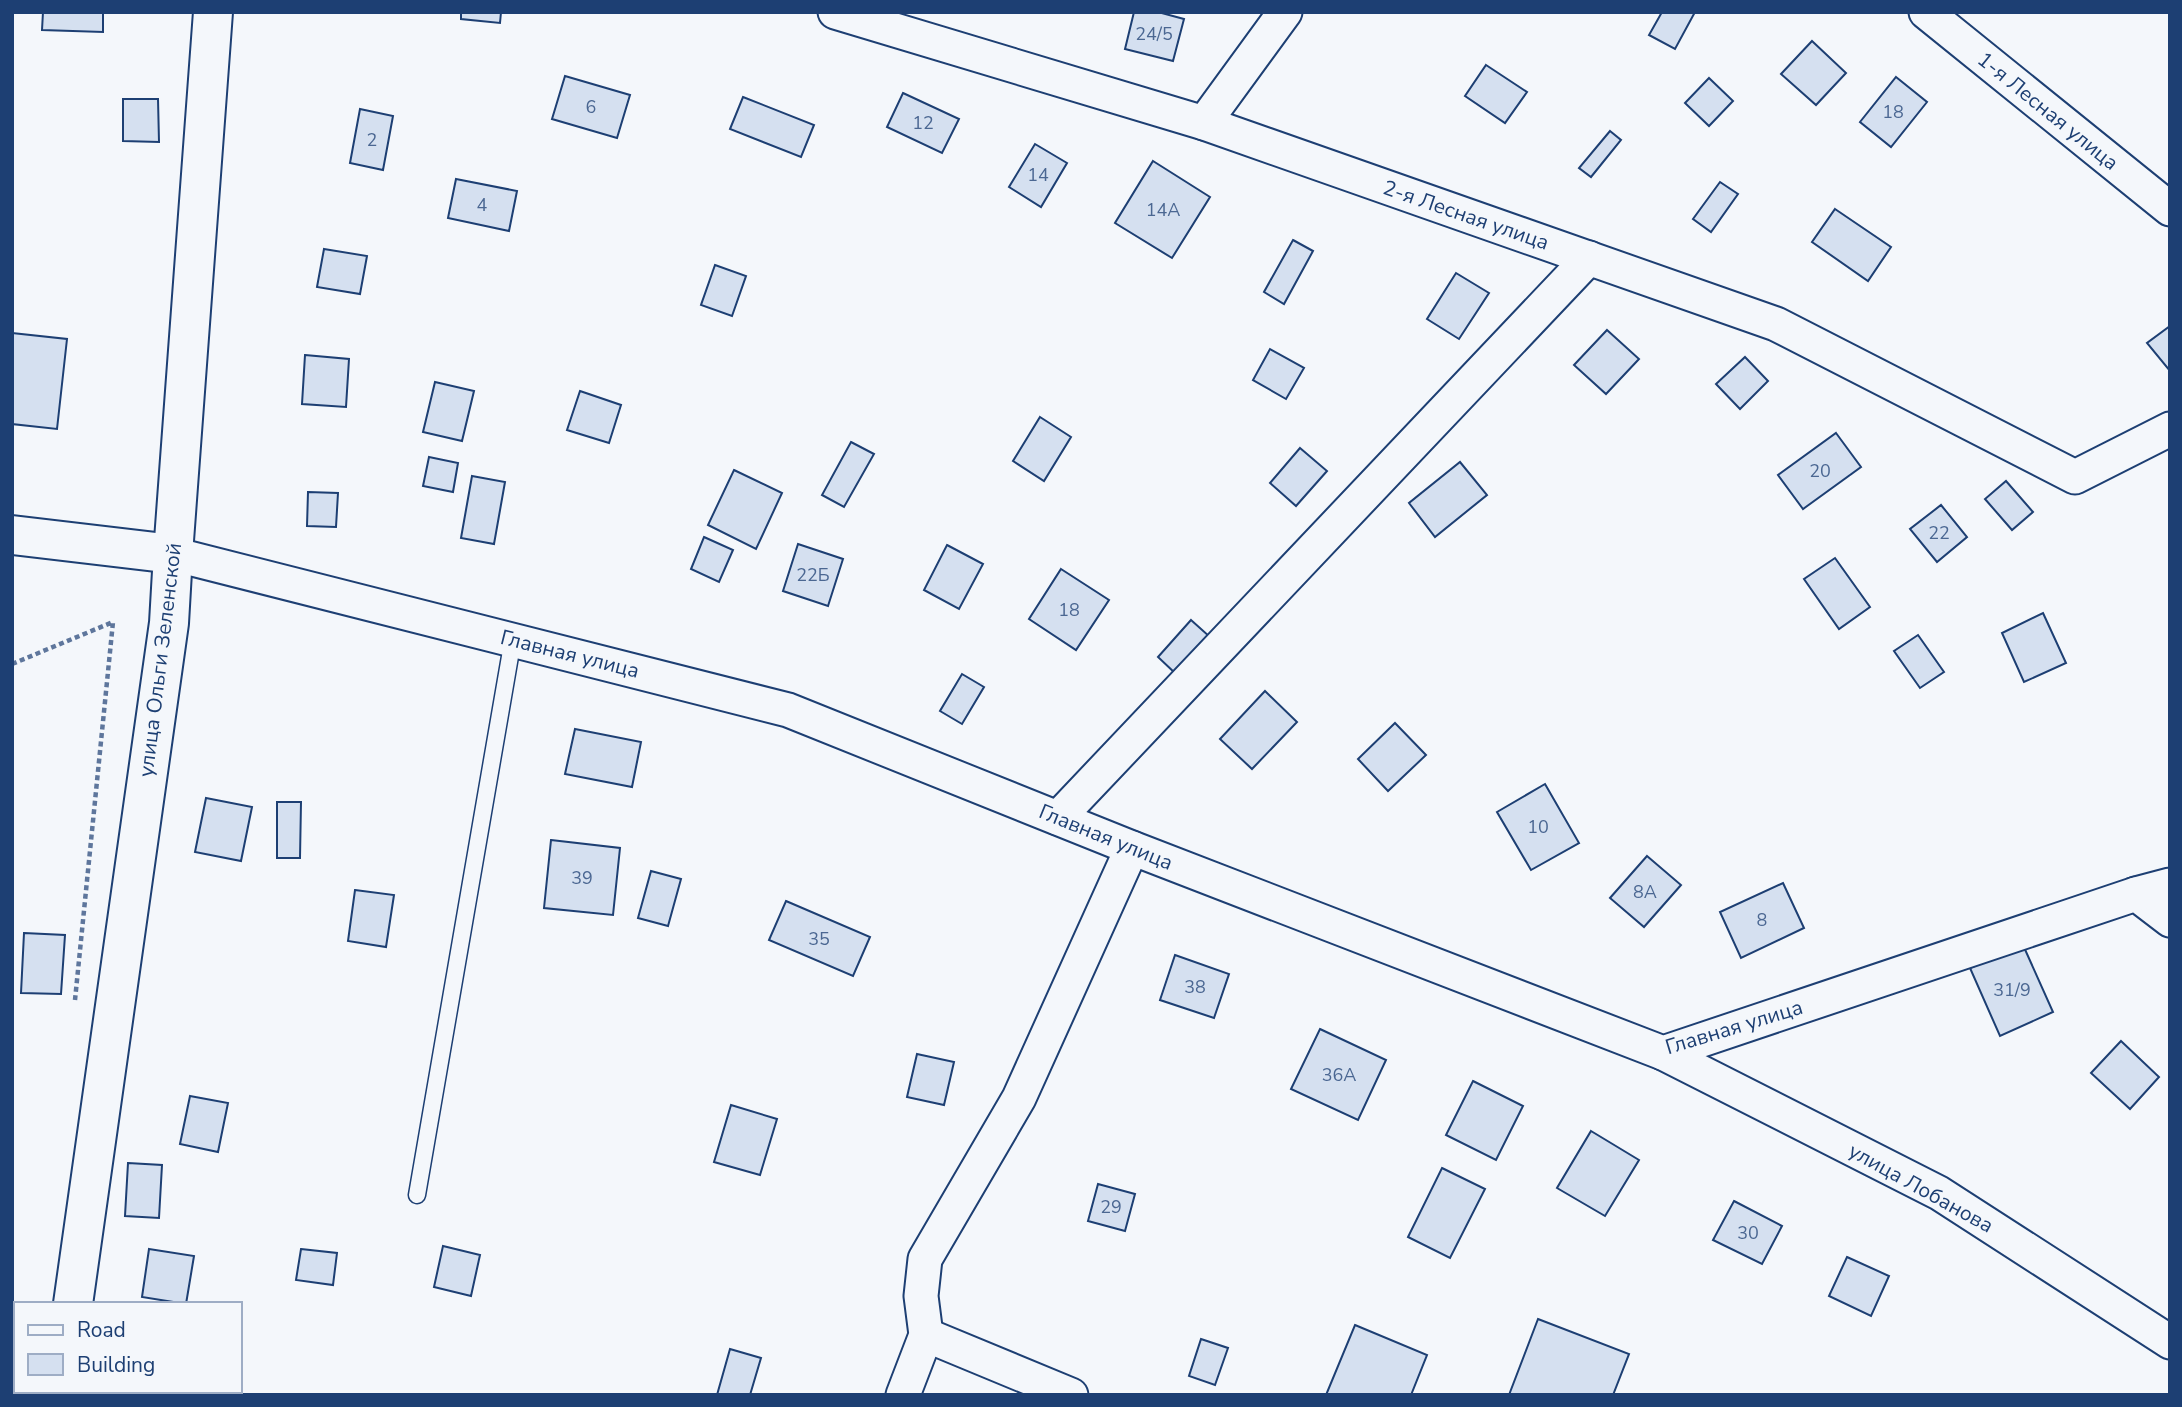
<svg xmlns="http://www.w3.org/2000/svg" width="2182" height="1407" font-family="'Nunito Sans',sans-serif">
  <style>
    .building { fill: #d5e0f0; stroke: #1d3f73; stroke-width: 2 }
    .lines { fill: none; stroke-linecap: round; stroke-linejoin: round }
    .service-casing { stroke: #1d3f73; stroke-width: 19 }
    .minor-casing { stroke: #1d3f73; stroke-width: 37 }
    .tertiary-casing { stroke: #1d3f73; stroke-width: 42 }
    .secondary-casing { stroke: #1d3f73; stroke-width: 42 }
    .path { stroke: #5e769c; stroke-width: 4.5; stroke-dasharray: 5 3.5; stroke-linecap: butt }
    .service { stroke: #f4f7fb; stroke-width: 16 }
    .minor { stroke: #f4f7fb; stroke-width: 33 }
    .tertiary { stroke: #f4f7fb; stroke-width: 38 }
    .secondary { stroke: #f4f7fb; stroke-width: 38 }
    .labels { text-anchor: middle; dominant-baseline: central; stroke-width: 5; stroke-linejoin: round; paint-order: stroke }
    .number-label { font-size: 18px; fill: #4b6792 }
    .street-label { font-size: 21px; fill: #1d3f73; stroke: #f4f7fb }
  </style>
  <rect width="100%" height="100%" fill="#f4f7fb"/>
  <!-- building -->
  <g class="building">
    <polygon points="43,12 103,12 103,32 42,30"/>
    <polygon points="461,12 501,12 500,23 461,19"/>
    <polygon points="1134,12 1158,12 1184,19 1173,61 1125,49"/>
    <polygon points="1662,12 1695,12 1675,49 1649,35"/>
    <polygon points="1812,41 1846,73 1816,105 1781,74"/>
    <polygon points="1486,65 1527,92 1505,123 1465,96"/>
    <polygon points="565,76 630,95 617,138 552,119"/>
    <polygon points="1896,77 1927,102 1891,147 1860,122"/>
    <polygon points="1709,78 1733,101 1709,126 1685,103"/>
    <polygon points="903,93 959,119 942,153 887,127"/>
    <polygon points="743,97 814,125 801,157 730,129"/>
    <polygon points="123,99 158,99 159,142 123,141"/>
    <polygon points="360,109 393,116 383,170 350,163"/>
    <polygon points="1610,131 1621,140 1591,177 1579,168"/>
    <polygon points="1035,144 1067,163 1041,207 1009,187"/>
    <polygon points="1153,161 1210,197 1172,258 1115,223"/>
    <polygon points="456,179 517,191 509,231 448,218"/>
    <polygon points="1720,182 1738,194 1711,232 1693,219"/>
    <polygon points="1835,209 1891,247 1868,281 1812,242"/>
    <polygon points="1293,240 1313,251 1284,304 1264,292"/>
    <polygon points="324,249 367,256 360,294 317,287"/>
    <polygon points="715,265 746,276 732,316 701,305"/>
    <polygon points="1456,273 1489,293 1459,339 1427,319"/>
    <polygon points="2170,326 2170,371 2147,343"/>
    <polygon points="1607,330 1639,359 1606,394 1574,365"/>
    <polygon points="12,333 67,339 57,429 12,424"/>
    <polygon points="1270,349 1304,368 1286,399 1253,380"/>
    <polygon points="305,355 349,359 346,407 302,404"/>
    <polygon points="1745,357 1768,381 1740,409 1716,384"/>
    <polygon points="435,382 474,391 462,441 423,432"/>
    <polygon points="580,391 621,405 609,443 567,430"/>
    <polygon points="1040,417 1071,437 1044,481 1013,461"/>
    <polygon points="1836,433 1861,467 1803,509 1778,475"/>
    <polygon points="851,442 874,454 844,507 822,495"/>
    <polygon points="1300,448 1327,471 1296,506 1270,483"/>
    <polygon points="429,457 458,463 453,492 423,486"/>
    <polygon points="1460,462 1487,495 1435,537 1409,503"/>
    <polygon points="734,470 782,493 756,549 708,525"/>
    <polygon points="472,476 505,482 494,544 461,538"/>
    <polygon points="2006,481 2033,512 2012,530 1985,499"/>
    <polygon points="308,492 338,493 336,527 307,526"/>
    <polygon points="1941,505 1967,537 1937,562 1910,529"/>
    <polygon points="704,537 733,550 719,582 691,569"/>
    <polygon points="798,544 843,559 828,606 783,591"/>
    <polygon points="947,545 983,564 959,609 924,590"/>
    <polygon points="1835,558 1870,607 1839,629 1804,579"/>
    <polygon points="1061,569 1109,600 1076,650 1029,619"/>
    <polygon points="2043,613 2066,663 2024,682 2002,633"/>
    <polygon points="1191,620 1210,637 1176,674 1158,657"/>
    <polygon points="1918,635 1944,672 1920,688 1894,651"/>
    <polygon points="962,674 984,687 962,724 940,711"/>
    <polygon points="1265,691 1297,722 1252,769 1220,739"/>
    <polygon points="1395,723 1426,755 1388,791 1358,759"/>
    <polygon points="575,729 641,742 632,787 565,774"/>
    <polygon points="1545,784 1579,843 1531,870 1497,812"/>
    <polygon points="206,798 252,807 241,861 195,852"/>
    <polygon points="277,802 301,802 300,858 277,858"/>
    <polygon points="551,840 620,848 613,915 544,908"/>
    <polygon points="1647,856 1681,885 1644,927 1610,898"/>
    <polygon points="651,871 681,879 668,926 638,918"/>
    <polygon points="1783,883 1804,928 1741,958 1720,912"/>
    <polygon points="355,890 394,895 386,947 348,941"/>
    <polygon points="786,901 870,937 853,976 769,940"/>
    <polygon points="24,933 65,935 61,994 21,993"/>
    <polygon points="2023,945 2053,1012 2000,1036 1970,968"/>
    <polygon points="1175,955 1229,974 1214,1018 1160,1000"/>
    <polygon points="1320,1029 1386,1060 1358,1120 1291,1089"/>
    <polygon points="2121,1041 2159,1077 2130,1109 2091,1073"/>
    <polygon points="917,1054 954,1062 944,1105 907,1097"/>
    <polygon points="1473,1081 1523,1106 1496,1160 1446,1135"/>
    <polygon points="190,1096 228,1103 218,1152 180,1144"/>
    <polygon points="731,1105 777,1119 760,1175 714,1162"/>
    <polygon points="1591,1131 1639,1160 1605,1216 1557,1188"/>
    <polygon points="128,1163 162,1165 159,1218 125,1216"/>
    <polygon points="1442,1168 1485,1189 1450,1258 1408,1237"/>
    <polygon points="1098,1184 1135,1194 1125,1231 1088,1221"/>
    <polygon points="1734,1201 1782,1226 1762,1264 1713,1240"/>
    <polygon points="443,1246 480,1255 471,1296 434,1287"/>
    <polygon points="149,1249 194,1256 186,1304 142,1297"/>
    <polygon points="301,1249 337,1253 333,1285 296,1280"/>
    <polygon points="1847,1257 1889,1276 1871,1316 1829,1296"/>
    <polygon points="1538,1319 1629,1354 1613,1395 1509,1395"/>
    <polygon points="1355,1325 1427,1355 1411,1395 1326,1395"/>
    <polygon points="1201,1339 1228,1348 1215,1385 1189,1376"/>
    <polygon points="730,1349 761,1358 750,1395 717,1395"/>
  </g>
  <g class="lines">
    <defs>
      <polyline id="service" points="417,1195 513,639"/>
      <g id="minor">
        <polyline points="835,12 1204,123 1776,324 2075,477 2170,429"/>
        <polyline points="1926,12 2170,209"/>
        <polyline points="1204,123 1285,12"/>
        <polyline points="173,554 788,710 1132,848 1663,1053 2136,894 2170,920"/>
        <polyline points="1058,818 1589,258"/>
        <polyline points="2136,894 2170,885"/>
        <polyline points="1663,1053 1939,1193 2170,1342"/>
        <polyline points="926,1335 1071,1395"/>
        <polyline points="12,1394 34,1395"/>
        <polyline points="903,1395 926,1335 921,1296 925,1259 1019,1098 1132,848"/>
      </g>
      <polyline id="tertiary" points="173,554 213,12"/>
      <g id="secondary">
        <polyline points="12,535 173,554 169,623 73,1304"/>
        <polyline points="60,1395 60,1391"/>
      </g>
    </defs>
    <!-- service casing -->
    <use href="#service" class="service-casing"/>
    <!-- minor casing -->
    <use href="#minor" class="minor-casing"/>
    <!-- tertiary casing -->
    <use href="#tertiary" class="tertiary-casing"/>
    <!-- secondary casing -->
    <use href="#secondary" class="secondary-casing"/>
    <!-- path -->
    <polyline class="path" points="12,664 113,622 75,1000"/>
    <!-- service -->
    <use href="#service" class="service"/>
    <!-- minor -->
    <use href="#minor" class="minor"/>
    <!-- tertiary -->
    <use href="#tertiary" class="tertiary"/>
    <!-- secondary -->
    <use href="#secondary" class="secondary"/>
  </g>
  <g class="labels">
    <!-- number labels -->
    <g class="number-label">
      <text x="1154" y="34">24/5</text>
      <text x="591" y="107">6</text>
      <text x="1893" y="112">18</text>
      <text x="923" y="123">12</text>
      <text x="372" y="140">2</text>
      <text x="1038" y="175">14</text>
      <text x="482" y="205">4</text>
      <text x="1163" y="210">14А</text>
      <text x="1820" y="471">20</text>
      <text x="1939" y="533">22</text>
      <text x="813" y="575">22Б</text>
      <text x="1069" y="610">18</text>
      <text x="1538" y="827">10</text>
      <text x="582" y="878">39</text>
      <text x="1645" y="892">8А</text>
      <text x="1762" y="920">8</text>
      <text x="819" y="939">35</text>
      <text x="1195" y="987">38</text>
      <text x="2012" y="990">31/9</text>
      <text x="1339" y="1075">36А</text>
      <text x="1111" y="1207">29</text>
      <text x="1748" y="1233">30</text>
    </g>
    <!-- street labels -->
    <g class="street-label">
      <text transform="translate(2048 111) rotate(39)">1-я Лесная улица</text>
      <text transform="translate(1466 215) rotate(19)">2-я Лесная улица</text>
      <text transform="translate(570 654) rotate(14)">Главная улица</text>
      <text transform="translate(160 660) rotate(-83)">улица Ольги Зеленской</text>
      <text transform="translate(1106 837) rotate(22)">Главная улица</text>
      <text transform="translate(1734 1027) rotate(-17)">Главная улица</text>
      <text transform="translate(1921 1188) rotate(29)">улица Лобанова</text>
    </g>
  </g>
  <!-- border -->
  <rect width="2182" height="1407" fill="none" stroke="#1d3f73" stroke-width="28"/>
  <!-- legend -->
  <rect x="14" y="1302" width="228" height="91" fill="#f4f7fb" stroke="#9eadc5" stroke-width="2"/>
  <rect x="28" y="1325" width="35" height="10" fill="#f4f7fb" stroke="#9eadc5" stroke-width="2"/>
  <text x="77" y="1337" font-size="21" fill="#1d3f73">Road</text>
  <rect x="28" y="1354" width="35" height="21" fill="#d5e0f0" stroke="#9eadc5" stroke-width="2"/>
  <text x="77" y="1372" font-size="21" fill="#1d3f73">Building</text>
</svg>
